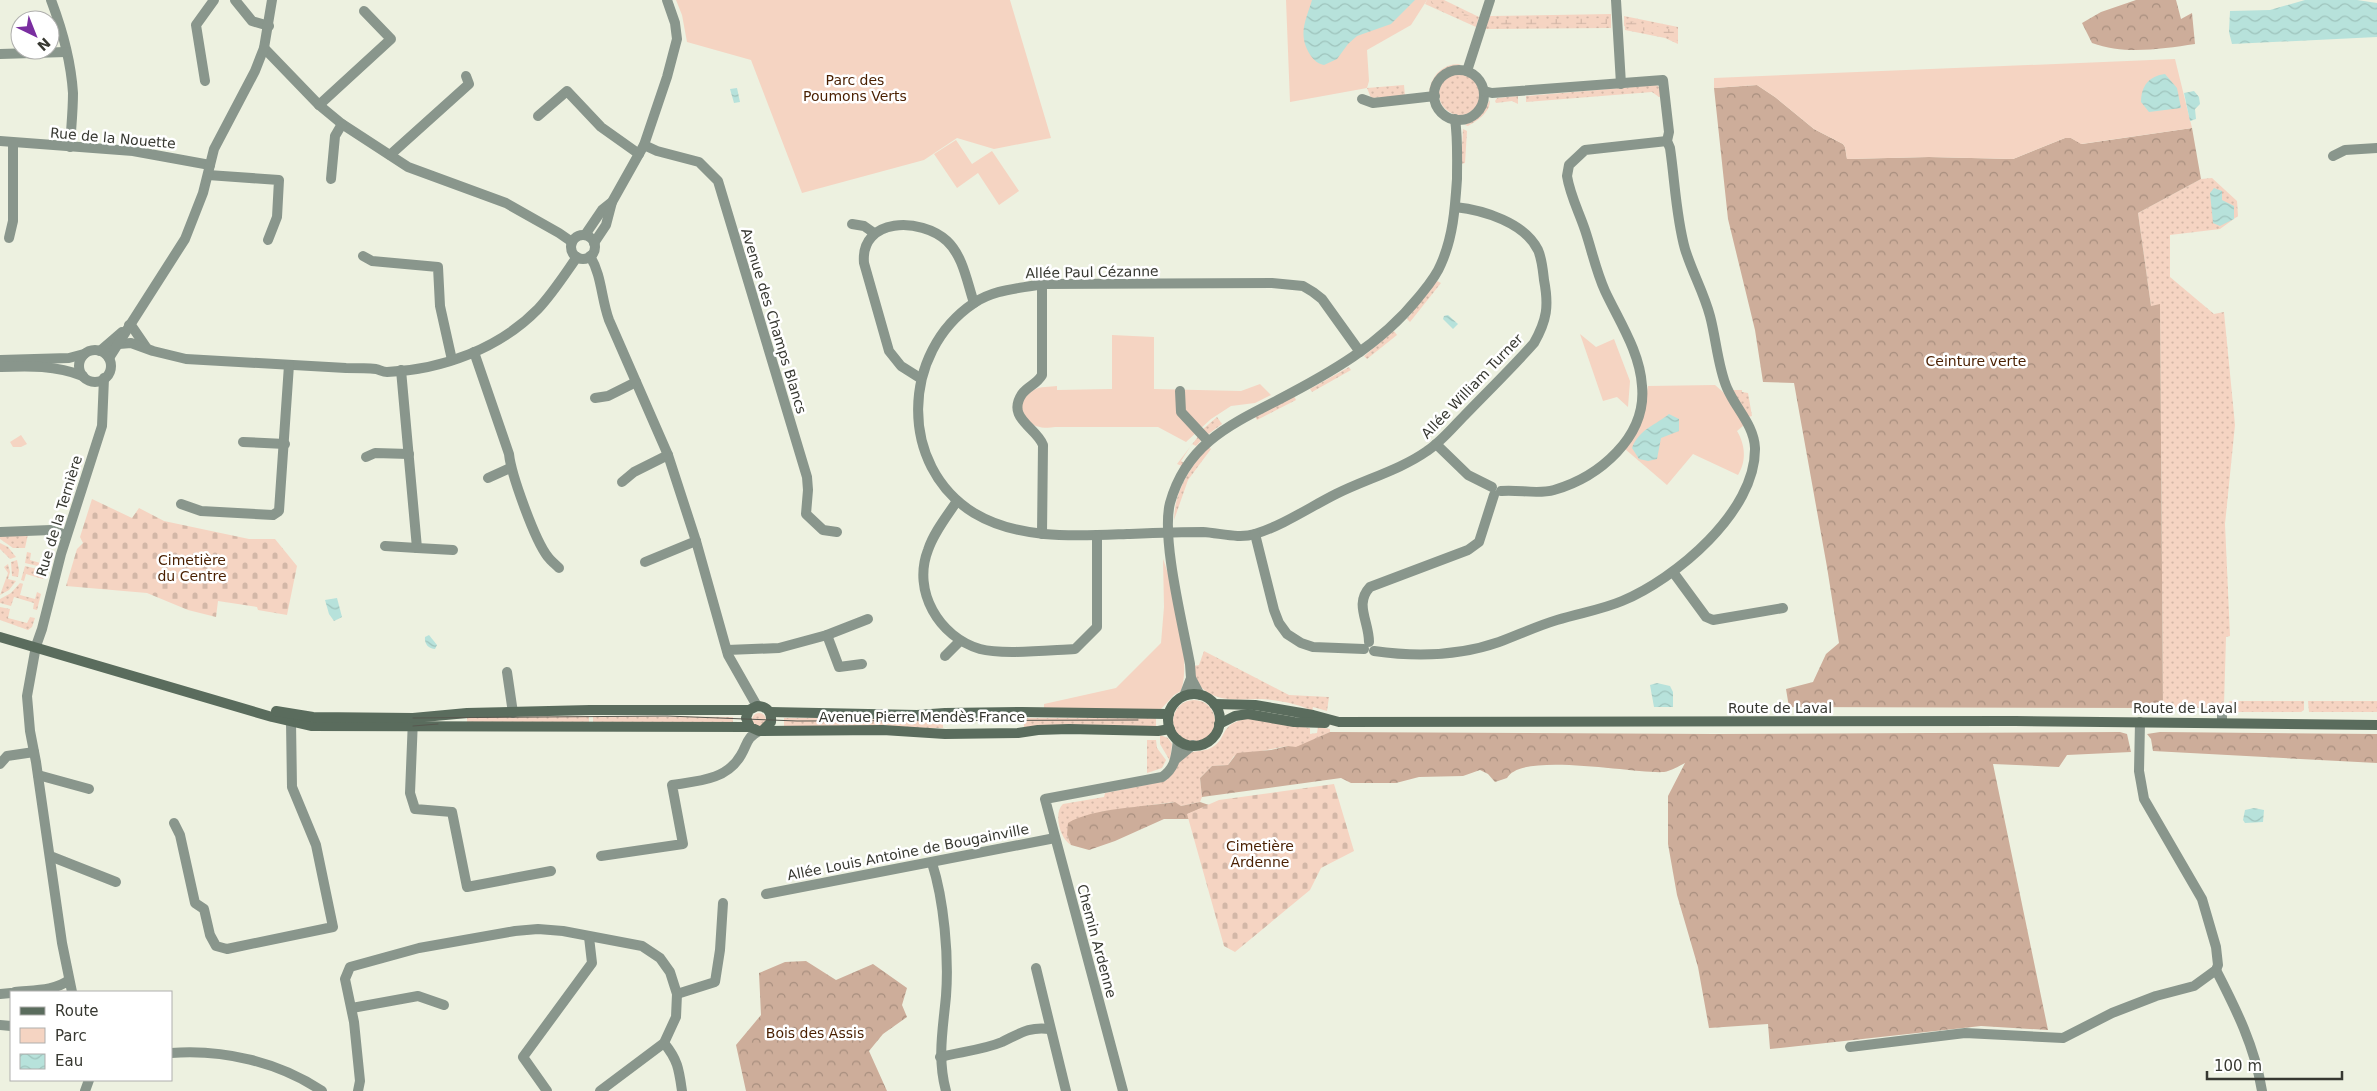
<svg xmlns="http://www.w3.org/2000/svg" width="2377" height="1091" font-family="'DejaVu Sans',sans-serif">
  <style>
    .grass { fill: url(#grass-dots) }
    .forest { fill: url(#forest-crowns) }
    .wetland { fill: url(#wetland-marsh) }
    .cemetery { fill: url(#cemetery-stones) }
    .park { fill: #f5d4c2 }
    .water { fill: url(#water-waves) }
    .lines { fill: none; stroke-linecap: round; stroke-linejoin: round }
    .minor { stroke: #89968c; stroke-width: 10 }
    .tertiary { stroke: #89968c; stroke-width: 10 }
    .secondary { stroke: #5a6c5d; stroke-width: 10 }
    .tram { stroke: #57584f; stroke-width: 1 }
    .labels { text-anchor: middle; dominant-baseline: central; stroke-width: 5; stroke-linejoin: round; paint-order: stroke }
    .park-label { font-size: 14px; fill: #491f00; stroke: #fff }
    .street-label { font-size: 14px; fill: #373831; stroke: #fff }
  </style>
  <defs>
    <pattern id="grass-dots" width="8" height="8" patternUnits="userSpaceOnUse" patternTransform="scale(1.25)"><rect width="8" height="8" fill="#f5d4c2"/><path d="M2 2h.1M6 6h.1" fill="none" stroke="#d3b7a7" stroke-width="1.8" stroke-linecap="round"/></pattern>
    <pattern id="forest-crowns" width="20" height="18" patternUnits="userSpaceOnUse" patternTransform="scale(1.25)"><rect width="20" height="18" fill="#cdad9a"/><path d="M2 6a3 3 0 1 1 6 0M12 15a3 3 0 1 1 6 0" fill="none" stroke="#a78e7e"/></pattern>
    <pattern id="wetland-marsh" width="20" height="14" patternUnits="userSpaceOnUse" patternTransform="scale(1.25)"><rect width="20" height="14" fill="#f5d4c2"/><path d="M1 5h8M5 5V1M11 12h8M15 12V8" fill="none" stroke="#d3b7a7"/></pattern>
    <pattern id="cemetery-stones" width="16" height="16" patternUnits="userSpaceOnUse" patternTransform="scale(1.25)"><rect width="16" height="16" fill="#f5d4c2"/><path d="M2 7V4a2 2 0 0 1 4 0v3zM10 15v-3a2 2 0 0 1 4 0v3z" fill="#d3b7a7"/></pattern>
    <pattern id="water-waves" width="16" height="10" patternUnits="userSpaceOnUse" patternTransform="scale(1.25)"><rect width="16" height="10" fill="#b7e2db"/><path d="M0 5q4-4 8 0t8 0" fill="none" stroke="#9ec3bc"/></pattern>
  </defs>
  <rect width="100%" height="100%" fill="#edf1e0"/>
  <!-- grass -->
  <g class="grass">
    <polygon points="1427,0 1444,0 1479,17 1476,27 1425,4"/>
    <polygon points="1611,14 1611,28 1485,29 1490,16"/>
    <polygon points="1624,16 1678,27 1678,44 1665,38 1625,30"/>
    <path d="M1461,64L1449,68L1438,75L1429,94C1430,76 1443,63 1461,64Z"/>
    <circle cx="1460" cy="94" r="21"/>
    <polygon points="1404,85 1405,96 1371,98 1367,88"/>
    <polygon points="1656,85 1659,87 1662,97 1659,97 1652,92 1526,102 1526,96"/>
    <polygon points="1518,96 1518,104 1512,101 1496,103 1495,101 1497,98"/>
    <path d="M1490,100C1490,113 1478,120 1468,126L1465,125L1481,114Z"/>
    <polygon points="1463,129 1467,131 1465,163 1461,164"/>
    <polygon points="2212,178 2237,201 2238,216 2220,229 2170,235 2170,277 2214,314 2224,312 2235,425 2225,524 2230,636 2226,637 2224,706 2230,701 2304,701 2304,710 2301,712 2223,712 2222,708 2163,708 2160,305 2151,306 2138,213 2201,179"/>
    <polygon points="1437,281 1441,283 1410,322 1407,319"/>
    <polygon points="1394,331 1397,335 1367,359 1364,356"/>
    <polygon points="1349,367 1351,370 1312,392 1310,389"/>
    <polygon points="1732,390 1742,390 1742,392 1748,393 1752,416 1748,417"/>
    <polygon points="1294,396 1296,400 1257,420 1255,416"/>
    <polygon points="1217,417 1222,424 1207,435 1202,430"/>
    <polygon points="1200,434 1203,438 1196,446 1192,444 1181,461 1184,463 1182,466 1177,464"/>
    <path d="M1208,446L1211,449L1188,480L1174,520C1175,489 1190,469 1208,446Z"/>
    <polygon points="28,534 25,548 13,548 0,539 0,535"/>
    <polygon points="0,543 8,547 16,557 10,559 0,549"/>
    <polygon points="27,552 31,553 30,560 47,565 46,568 25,563"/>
    <polygon points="17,560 19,570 18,577 12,576 11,562"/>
    <polygon points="8,564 10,572 8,579 16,581 9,590 0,595 8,573 4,567"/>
    <polygon points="25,566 45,571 43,579 26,574 24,581 21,580"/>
    <polygon points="20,583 23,584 20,595 35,599 37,592 41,594 37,610 33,609 34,603 14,597 11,606 0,603 0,599 11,593"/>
    <polygon points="0,607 10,609 8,618 27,623 30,617 35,618 32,627 28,630 0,620"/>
    <path d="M1204,651L1289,695L1329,697L1327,711L1313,707L1312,711C1301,704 1272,699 1259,699C1232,700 1196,703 1194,666L1199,665Z"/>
    <circle cx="1194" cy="721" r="21"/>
    <polygon points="2308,701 2377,701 2377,712 2309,712"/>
    <circle cx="759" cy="720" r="7"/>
    <polygon points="589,716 589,723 467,723 467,717"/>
    <polygon points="593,716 733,717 733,723 593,723"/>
    <polygon points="784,718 943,718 943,728 784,727"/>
    <rect x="1024" y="718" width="132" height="10"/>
    <path d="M1249,718L1310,728V734L1317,733L1318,727L1330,729V732L1303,745L1296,748L1288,746L1234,756L1228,765L1212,766L1200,778L1202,797L1200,802L1181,806L1174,802L1101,812L1067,835L1071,845C1060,839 1053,813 1063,804L1104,797L1105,793L1165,781C1174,773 1177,760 1188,754C1194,750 1204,752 1211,748C1230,737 1216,725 1249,718Z"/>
    <polygon points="1160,735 1168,738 1172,744 1170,761 1160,744"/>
    <polygon points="1147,740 1156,740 1157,748 1166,760 1162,768 1147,773"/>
  </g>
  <!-- forest -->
  <g class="forest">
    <path d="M2136,0H2176L2181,19L2192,13L2195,44C2161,49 2125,55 2092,43L2082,23L2101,12Z"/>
    <polygon points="1757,85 1775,97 1814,129 1843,144 1845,147 1847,159 1929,157 2013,159 2065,138 2071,138 2082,144 2192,128 2201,179 2138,213 2151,306 2160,304 2163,708 1789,707 1786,689 1813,682 1826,654 1839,643 1827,567 1794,383 1763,382 1755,330 1728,219 1714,88"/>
    <path d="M1330,732L1714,734L2120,732L2127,734L2131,752L2067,755L2059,767L1993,764L2048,1030L1981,1026L1770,1049L1768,1024L1709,1028L1698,967L1677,895L1668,844V796L1685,763C1679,766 1671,771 1664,772C1634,774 1521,751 1507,778L1495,782L1488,774L1480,770L1463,776L1419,777L1396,783H1351L1341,778L1202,797L1200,778L1212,766L1228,765L1237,753L1271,750L1288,746L1296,747Z"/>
    <polygon points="2160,732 2377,734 2377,763 2153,751 2151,739 2147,734"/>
    <path d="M1175,802L1181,806L1200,802L1209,805L1188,814L1189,819H1164L1115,841L1089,850L1071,845L1067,835L1068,823C1092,808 1145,807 1175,802Z"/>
    <polygon points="806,961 836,980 873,964 907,988 902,1005 907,1017 883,1034 869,1051 887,1091 746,1091 736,1045 761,1015 759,973 785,962"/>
  </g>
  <!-- wetland -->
  <g class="wetland">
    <polygon points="1432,0 1435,0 1476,19 1475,22 1431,2"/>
    <polygon points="1607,18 1607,24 1494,25 1497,20"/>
    <polygon points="1624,20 1678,31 1678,41 1667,36 1624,26"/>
  </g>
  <!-- cemetery -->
  <g class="cemetery">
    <polygon points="92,499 132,518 139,508 164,521 249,539 275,539 297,566 287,615 258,610 257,607 218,601 216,617 188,610 147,593 66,586 77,549 83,543 80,537"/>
    <polygon points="1334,784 1354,851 1321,868 1310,890 1235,952 1224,946 1187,814 1219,800"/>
  </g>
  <!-- park -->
  <g class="park">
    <polygon points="676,0 1010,0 1051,138 994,149 957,138 924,160 802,193 751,60 687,42 682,15"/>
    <polygon points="1286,0 1427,0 1411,25 1367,50 1369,81 1367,88 1290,102"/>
    <polygon points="2175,59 2192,128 2081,144 2071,138 2065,138 2013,159 1929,157 1847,159 1845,147 1843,144 1814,129 1775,97 1757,85 1714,88 1714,78"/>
    <polygon points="956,140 972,164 992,151 1019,191 999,205 978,173 957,188 934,154"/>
    <polygon points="1580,334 1596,347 1614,339 1630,381 1628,407 1617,397 1603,401"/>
    <path d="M1112,335L1154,337V389L1241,391L1260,384L1271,395L1255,403L1231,406L1211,419L1186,442L1158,427H1055C1025,433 1009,404 1034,390C1040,386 1050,387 1057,386V390L1112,389Z"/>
    <path d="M1715,385L1723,392L1744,425L1737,431C1745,444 1747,461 1738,475L1693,454L1667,485L1625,449L1644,410L1648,386Z"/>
    <polygon points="21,435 27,444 21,447 13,447 10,442"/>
    <path d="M1163,559C1174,588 1192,663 1181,691L1174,695L1161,709L1136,711L1044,709V704L1116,688L1161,643L1164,607Z"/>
  </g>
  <!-- water -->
  <g class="water">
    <path d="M1312,0H1415L1391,24L1357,36L1348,44L1337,59L1324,65C1316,63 1313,59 1309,53C1298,33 1306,20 1312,0Z"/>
    <polygon points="2305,0 2357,0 2377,3 2377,37 2232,44 2229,32 2230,11 2270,10"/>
    <path d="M2165,74L2177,88L2181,108L2149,112L2141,102C2141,86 2149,76 2165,74Z"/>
    <polygon points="737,88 740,102 734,103 730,89"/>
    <polygon points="2194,91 2199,97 2200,104 2195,109 2196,119 2190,121 2184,93"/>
    <polygon points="2214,188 2222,191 2222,200 2234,206 2234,219 2220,226 2213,223 2210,193"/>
    <polygon points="1448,315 1458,324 1453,329 1443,319 1444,316"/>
    <path d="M1669,414L1679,419V431L1661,438L1657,459L1648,461L1639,459L1632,448C1639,429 1656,425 1669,414Z"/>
    <polygon points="337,598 342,617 334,621 329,614 325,600"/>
    <path d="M429,635L437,645L435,649C429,649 424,644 425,637Z"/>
    <polygon points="1657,683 1670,686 1673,692 1673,707 1654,707 1650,685"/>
    <polygon points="2254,808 2264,810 2263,822 2245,823 2243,820 2245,810"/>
  </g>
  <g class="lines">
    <!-- minor -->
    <g class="minor">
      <path d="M51,0C62,29 71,62 73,93C73,111 71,129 70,147"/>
      <polyline points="235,0 252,21 269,26"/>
      <polyline points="1616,0 1621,84"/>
      <polyline points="264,48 319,105 342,124 408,167 506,203 559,233 572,242"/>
      <polyline points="0,54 66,52"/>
      <circle cx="1459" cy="95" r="25"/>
      <polyline points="1467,71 1490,0"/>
      <polyline points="205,81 196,25 214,0"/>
      <polyline points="1362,99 1373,103 1435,96"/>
      <polyline points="319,105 391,39 364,11"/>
      <polyline points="538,116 567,91 601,127 639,154"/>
      <polyline points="0,141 133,151 210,165"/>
      <polyline points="644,145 657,151 699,162 718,181 807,477 808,490 806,514 823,530 837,532"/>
      <polyline points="390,155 469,84 466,76"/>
      <polyline points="2333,156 2345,150 2377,148"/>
      <polyline points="208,175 279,180 277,217 268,240"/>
      <polyline points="331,179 335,136 342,124"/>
      <polyline points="852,224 864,226 874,233"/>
      <polyline points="9,238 13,221 13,143"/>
      <polyline points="363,256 372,261 438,267 440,306 452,360"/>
      <path d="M1042,284V375C1037,384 1028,386 1022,394C1006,418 1036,427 1043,445L1042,534"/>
      <polyline points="129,325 133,328 146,347"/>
      <path d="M119,344L131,343L153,351L186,359L346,368C356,368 366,368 376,369C380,370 383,372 387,372C442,370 500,348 538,309C553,293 565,274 577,257"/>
      <polyline points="100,351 122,332"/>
      <path d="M474,352L509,454C511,474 535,541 548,557C551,561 555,564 559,568"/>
      <path d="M1360,352L1322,299L1313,292L1303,286L1272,283L1042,284C1018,289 995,289 974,303C901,352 898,466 974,513C1019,540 1076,536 1127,534C1153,533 1178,532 1203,532C1220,533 1239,539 1255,534C1284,525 1310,507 1336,494C1366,479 1400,470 1427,451C1441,442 1453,427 1465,415C1488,391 1512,368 1534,343C1547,320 1549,306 1544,280C1543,271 1542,259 1538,250C1525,223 1484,210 1455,207"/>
      <polyline points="109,358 185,239 203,193 214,149 255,71 264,48 272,0"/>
      <polyline points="401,370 417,548 453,550"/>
      <path d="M920,378L901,366L889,351L864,263C860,217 921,217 947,241C963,256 967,282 974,303"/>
      <polyline points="1180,391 1181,412 1208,441"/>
      <polyline points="595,398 608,396 636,382"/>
      <polyline points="243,442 285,444"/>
      <polyline points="1436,444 1468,475 1492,487"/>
      <polyline points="366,457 375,453 409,454"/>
      <polyline points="488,478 510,468"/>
      <polyline points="622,482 634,472 668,455"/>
      <path d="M1501,491C1519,489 1536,495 1554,490C1599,477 1647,437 1642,386C1640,352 1619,321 1605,291C1596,271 1592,251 1585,230C1579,212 1570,195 1567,176L1569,165L1585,150L1667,141"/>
      <path d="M957,501C947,516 934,532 928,550C912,591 939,637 980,649C1002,655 1051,650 1075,649L1097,627V535"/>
      <polyline points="181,504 201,511 273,515 279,511 289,365"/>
      <polyline points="0,532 51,530 66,535"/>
      <polyline points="1255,534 1274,610 1279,623 1287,634 1301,643 1313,647 1364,649"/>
      <polyline points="385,546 417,548"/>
      <polyline points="645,562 696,541"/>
      <polyline points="1673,572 1706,617 1713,620 1783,608"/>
      <polyline points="827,635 868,619"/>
      <path d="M1369,642C1369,621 1354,604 1370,587L1468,550L1479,542L1494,495"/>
      <polyline points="727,650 779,648 827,635 839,667 862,664"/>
      <path d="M1374,651C1416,657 1459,656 1499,642C1518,635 1537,626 1557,620C1579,613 1601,610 1622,601C1675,579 1756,512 1755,448C1754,425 1736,409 1727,388C1718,368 1716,338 1710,316C1704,293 1692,272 1685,249C1676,217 1675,182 1670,148L1667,141L1669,132L1663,80L1492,93L1484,91"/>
      <polyline points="945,656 960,641"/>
      <polyline points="507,672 513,713"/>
      <polyline points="1191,678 1200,695"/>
      <path d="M1184,696L1191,678L1190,664C1183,625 1161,538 1170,503C1186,445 1229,425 1278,400C1330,373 1380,345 1418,298C1426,288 1436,277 1441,264C1453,237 1455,209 1457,179C1457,159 1458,139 1455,119"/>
      <polyline points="413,719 410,793 415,809 452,812 467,887 551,871"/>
      <polyline points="2222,722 2222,713"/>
      <polyline points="0,764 7,756 34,752"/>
      <polyline points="38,775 89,789"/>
      <polyline points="174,823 180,835 195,903 204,909 210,935 216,946 227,949 333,927 316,845 292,787 291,722"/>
      <polyline points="50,856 116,882"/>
      <path d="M601,856L683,844L672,785C698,781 727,780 741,755C748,743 746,738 759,731"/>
      <path d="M932,863C944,900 949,957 946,996C943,1029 937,1058 946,1091"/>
      <polyline points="766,894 1055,838"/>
      <polyline points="1036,968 1066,1091"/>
      <path d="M2216,970C2236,1009 2255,1047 2262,1091"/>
      <path d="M15,992C32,990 55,991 69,980"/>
      <polyline points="0,994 11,993"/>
      <polyline points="677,994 715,982 720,950 723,903"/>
      <polyline points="352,1008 418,996 444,1005"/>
      <polyline points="0,1025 11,1026"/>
      <path d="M664,1043C678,1060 679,1070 682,1091"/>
      <polyline points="1850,1047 1965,1033 2063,1038 2112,1013 2156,996 2194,986 2216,970 2218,965 2216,947 2202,899 2144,799 2139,771 2140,722"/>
      <path d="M940,1057C959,1052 983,1050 1002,1042C1019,1034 1029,1026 1050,1029"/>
      <polyline points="85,1091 89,1080"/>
      <polyline points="358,1091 360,1081 354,1022 345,979 350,967 419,948 515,931 538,929 563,931 642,946 660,958 670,972 677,994 676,1017 664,1043 600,1091"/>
      <polyline points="547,1091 523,1057 592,963 589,937"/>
    </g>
    <!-- tertiary -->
    <g class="tertiary">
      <polyline points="585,235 602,210 612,202 644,145 667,77 677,39 675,23 667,0"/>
      <circle cx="583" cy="247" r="12"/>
      <polyline points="594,243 606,225 612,202"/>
      <path d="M590,256C602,276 601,298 609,320L668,455L696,541L728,655L757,706"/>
      <circle cx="95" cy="366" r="16"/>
      <polyline points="0,360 69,358 84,354"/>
      <path d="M0,367C29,366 55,365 83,376"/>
      <polyline points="1176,759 1193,745"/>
      <polyline points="72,992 62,943 36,762 30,731 27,696 36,646 42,629 61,554 102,426 104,378"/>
      <path d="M171,1053C223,1049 279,1062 322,1091"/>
      <path d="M1123,1091L1045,799L1162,777C1176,768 1176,755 1178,740"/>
    </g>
    <!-- secondary -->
    <g class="secondary">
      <polyline points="0,637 272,717 311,726 750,727"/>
      <circle cx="1194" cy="720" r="26"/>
      <polyline points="1214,704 1255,705 1313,715 1339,722 2015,721 2377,725"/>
      <polyline points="276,711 313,717 413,718 467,713 590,710 749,710"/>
      <polyline points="770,712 917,715 945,713 1022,712 1169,714"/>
      <polyline points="1219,724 1235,716 1248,714 1294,722 1325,723"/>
      <path d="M763,730L771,722C772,712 767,706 757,706L749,710L746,718L750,727L759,731L883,730L945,734L1018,733L1038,730L1069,729L1158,731L1170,729"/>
    </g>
    <!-- tram -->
    <g class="tram">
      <polyline points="413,718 667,716 797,721 1138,720"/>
      <polyline points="413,726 438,724"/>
    </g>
  </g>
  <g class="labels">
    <!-- park labels -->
    <g class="park-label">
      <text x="855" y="80">Parc des<tspan x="855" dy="16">Poumons Verts</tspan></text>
      <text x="1976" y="361">Ceinture verte</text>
      <text x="192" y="560">Cimetière<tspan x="192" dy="16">du Centre</tspan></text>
      <text x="1260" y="846">Cimetière<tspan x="1260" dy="16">Ardenne</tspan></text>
      <text x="815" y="1033">Bois des Assis</text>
    </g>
    <!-- street labels -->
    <g class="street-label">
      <text transform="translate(113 138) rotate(5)">Rue de la Nouette</text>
      <text transform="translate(1092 272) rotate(-1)">Allée Paul Cézanne</text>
      <text transform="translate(774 321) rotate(73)">Avenue des Champs Blancs</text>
      <text transform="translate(1472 386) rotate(-46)">Allée William Turner</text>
      <text transform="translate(59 516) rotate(-73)">Rue de la Ternière</text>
      <text x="1780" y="708">Route de Laval</text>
      <text x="2185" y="708">Route de Laval</text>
      <text x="922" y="717">Avenue Pierre Mendès France</text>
      <text transform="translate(908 852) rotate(-11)">Allée Louis Antoine de Bougainville</text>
      <text transform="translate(1097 941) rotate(75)">Chemin Ardenne</text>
    </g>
  </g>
  <!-- legend -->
  <rect x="10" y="991" width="162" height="90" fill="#ffffff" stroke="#afafad"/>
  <rect x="20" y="1007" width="25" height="8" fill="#5a6c5d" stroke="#afafad"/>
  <text x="55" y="1016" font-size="15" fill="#373831">Route</text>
  <rect x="20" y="1028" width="25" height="15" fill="#f5d4c2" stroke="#afafad"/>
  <text x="55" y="1041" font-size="15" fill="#373831">Parc</text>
  <rect x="20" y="1054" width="25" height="15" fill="url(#water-waves)" stroke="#afafad"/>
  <text x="55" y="1066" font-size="15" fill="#373831">Eau</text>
  <!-- north arrow -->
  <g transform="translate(35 35) rotate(137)"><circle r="24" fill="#ffffff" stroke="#afafad"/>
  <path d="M0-4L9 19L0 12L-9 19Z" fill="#7a2ea0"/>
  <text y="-8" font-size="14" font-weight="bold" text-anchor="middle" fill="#373831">N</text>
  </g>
  <!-- scale -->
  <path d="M2207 1071v8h135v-8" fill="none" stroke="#373831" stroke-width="2.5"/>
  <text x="2214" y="1071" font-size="15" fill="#373831" stroke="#ffffff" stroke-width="4" paint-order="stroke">100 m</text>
</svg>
